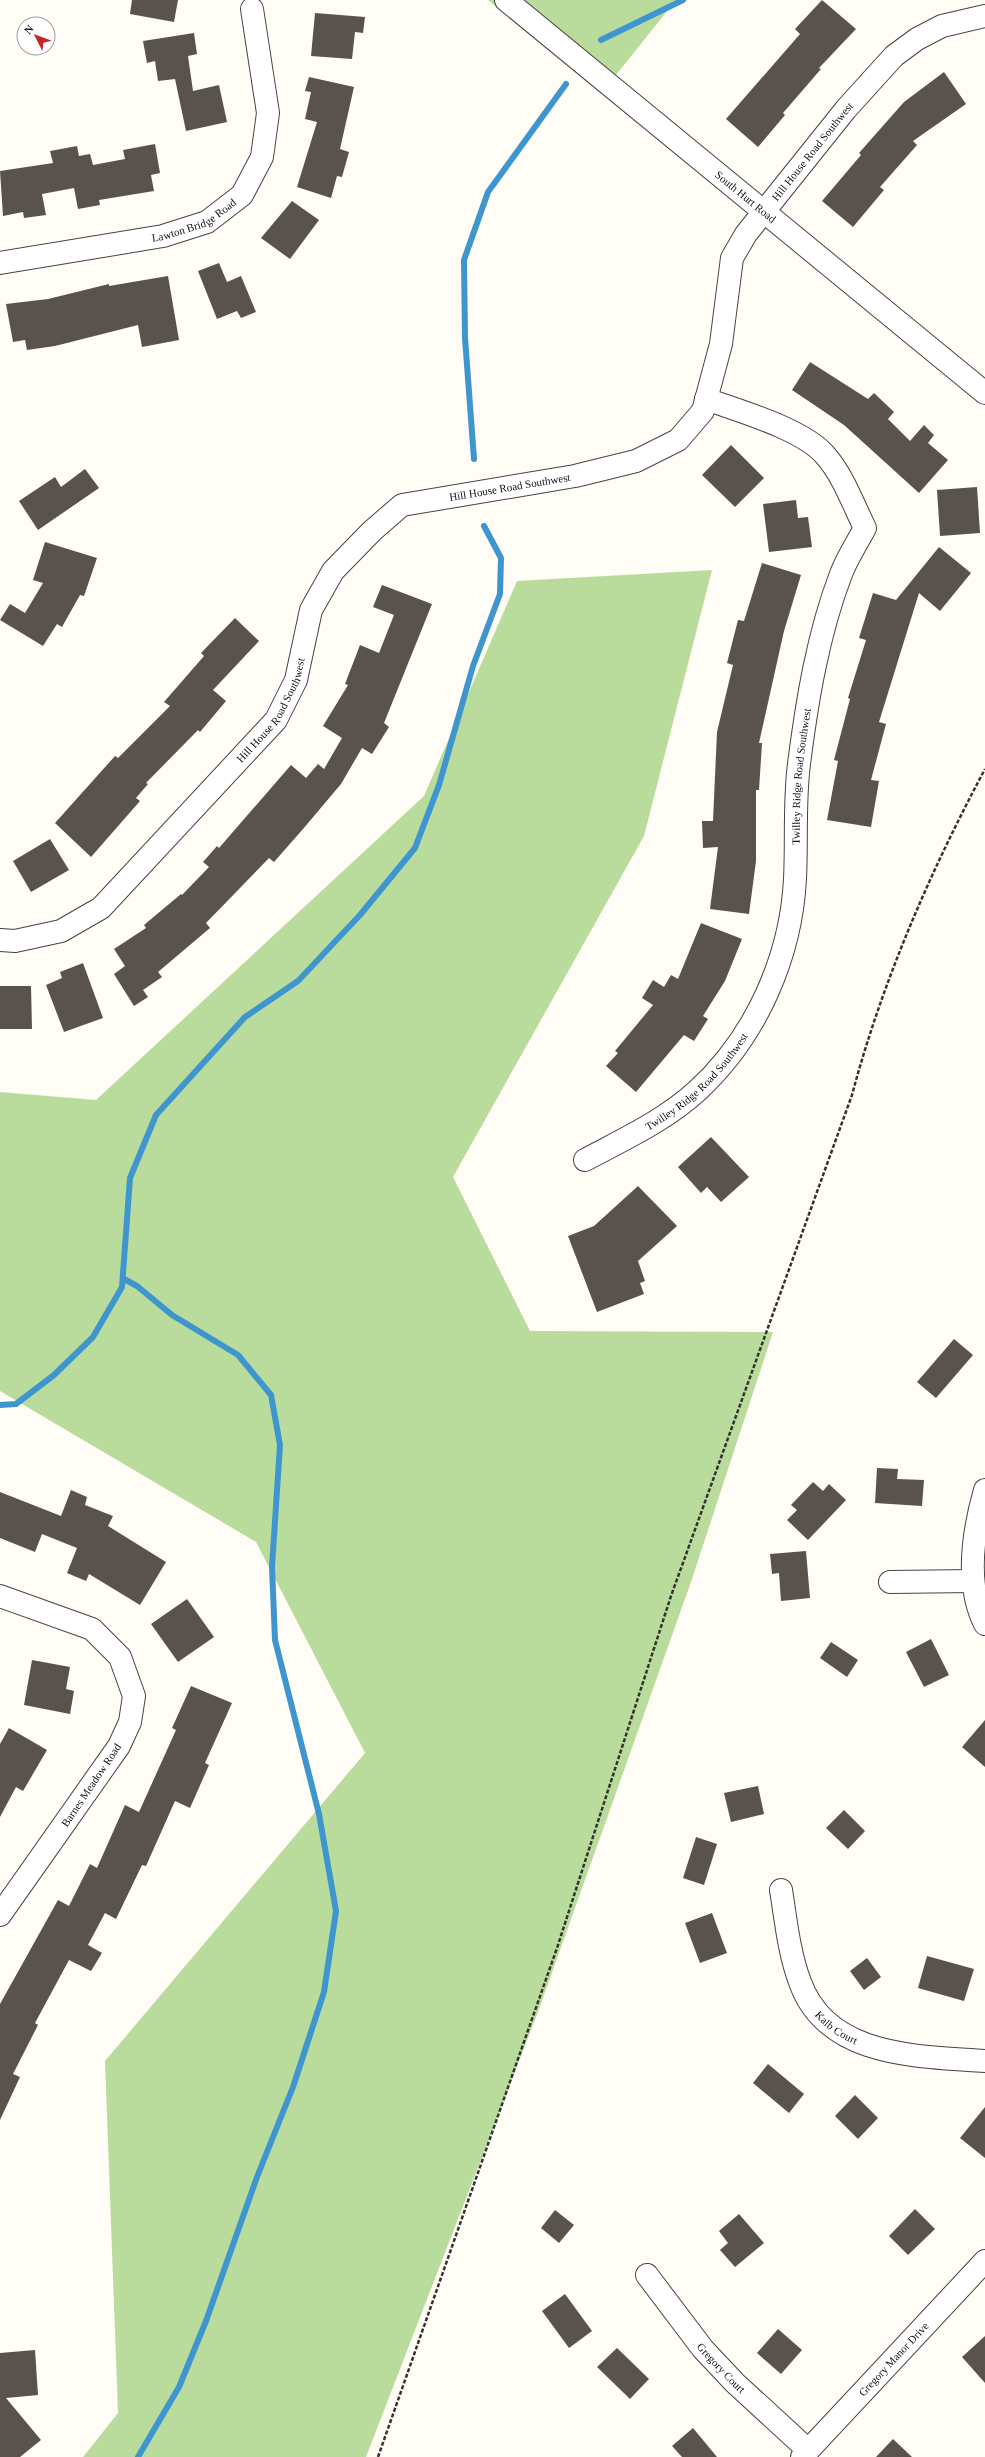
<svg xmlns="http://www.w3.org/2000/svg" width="985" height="2457" font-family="'Times New Roman',serif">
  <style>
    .forest { fill: #b9dc9c }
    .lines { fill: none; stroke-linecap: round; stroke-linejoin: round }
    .stream { stroke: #3f96cf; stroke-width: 6 }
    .building { fill: #5a524d }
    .minor-casing { stroke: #444; stroke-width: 24 }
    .tertiary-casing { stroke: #444; stroke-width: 24 }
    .path { stroke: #333; stroke-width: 2.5; stroke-dasharray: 4 2; stroke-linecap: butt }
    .minor { stroke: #fff; stroke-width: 22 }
    .tertiary { stroke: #fff; stroke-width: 22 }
    .labels { text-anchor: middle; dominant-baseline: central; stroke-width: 4; stroke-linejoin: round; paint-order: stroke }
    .street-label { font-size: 11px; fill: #111; stroke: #fff }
  </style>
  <rect width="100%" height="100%" fill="#fffdf5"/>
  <!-- forest -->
  <g class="forest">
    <polygon points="488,0 676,0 604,90"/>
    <polygon points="712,570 644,836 453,1177 530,1331 773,1332 691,1582 538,2012 366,2457 83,2457 118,2413 105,2061 365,1753 256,1542 0,1391 0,1092 96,1100 424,796 517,581"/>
  </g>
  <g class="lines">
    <!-- stream -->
    <g class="stream">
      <polyline points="601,40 683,0"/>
      <polyline points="474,459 465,338 464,260 488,192 566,84"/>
      <polyline points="124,1279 137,1286 172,1315 238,1355 271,1395 280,1445 272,1567 275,1640 319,1814 336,1911 324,1992 293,2087 257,2177 206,2321 179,2387 138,2457"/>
      <polyline points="0,1405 16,1404 54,1375 93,1337 122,1287 130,1178 156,1115 245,1017 298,981 360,915 415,848 439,785 473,666 500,594 501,558 484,526"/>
    </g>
  </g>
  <!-- building -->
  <g class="building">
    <polygon points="132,0 178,0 174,22 130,14"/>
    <polygon points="822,0 856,29 819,68 821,69 783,113 785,115 758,147 726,119 800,34 795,29"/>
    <polygon points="315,13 365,17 363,33 355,32 352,59 311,56"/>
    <polygon points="194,33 197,54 188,56 193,91 219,85 227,122 186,131 175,79 158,81 155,61 147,63 143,41"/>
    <polygon points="944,72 966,104 913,141 917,145 880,187 884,190 853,227 822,201 861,155 859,153 904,102"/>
    <polygon points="309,77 354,87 340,149 349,152 342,177 337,176 331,198 297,187 317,122 305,119 311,92 305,91"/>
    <polygon points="155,144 160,173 151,175 154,191 99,200 100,205 78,209 74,188 42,194 46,215 24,218 23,212 3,216 0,171 53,163 50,151 77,146 79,156 90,154 93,165 125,159 123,150"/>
    <polygon points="292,201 319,220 290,259 261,238"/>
    <polygon points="219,263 227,282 241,276 256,312 241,318 237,311 217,319 198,271"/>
    <polygon points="168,276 179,340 142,347 138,325 55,346 27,350 25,340 13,342 6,304 48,299 109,284 109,286"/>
    <polygon points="810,362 868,399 874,393 894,412 888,419 910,441 924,425 934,435 928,443 948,460 919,493 844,425 792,390"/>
    <polygon points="731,445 764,478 735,507 702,475"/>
    <polygon points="85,469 99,488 38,530 19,501 55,477 61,487"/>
    <polygon points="977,487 980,533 940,536 937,490"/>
    <polygon points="796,500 798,518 808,517 812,547 769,552 763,504"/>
    <polygon points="45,542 97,558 84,596 80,595 62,627 57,624 43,646 0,620 10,604 25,613 43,583 33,580"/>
    <polygon points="939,547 971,573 940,611 919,593 879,722 886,724 871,780 879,781 871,827 827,820 838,761 834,760 850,699 848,698 866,640 859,638 873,593 896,600"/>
    <polygon points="762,563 801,575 784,631 759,743 762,743 759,790 756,790 756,861 749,914 710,909 718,847 703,848 702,821 713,821 717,732 733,665 727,663 738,620 744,621"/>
    <polygon points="382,585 432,604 384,723 389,727 372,754 362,748 341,784 303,829 274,862 269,858 206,923 210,928 158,972 162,977 143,990 148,997 134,1006 114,974 125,966 114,949 146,928 144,925 181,894 182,895 209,867 203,862 217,846 219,848 291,765 306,778 318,764 324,769 342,738 323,726 348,685 345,684 360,645 379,653 394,615 373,607"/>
    <polygon points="235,618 259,641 213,690 226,701 200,732 198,730 146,783 148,784 136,798 140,801 91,857 55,823 115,756 118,758 170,706 164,702 204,656 201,653"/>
    <polygon points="50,839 69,870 31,892 13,861"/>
    <polygon points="701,923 742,939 725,981 703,1016 708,1019 694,1041 684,1035 636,1092 606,1066 618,1053 615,1051 653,1005 642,998 653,980 664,987 671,975 678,979"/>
    <polygon points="83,963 103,1018 64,1032 46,985 62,978 60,972"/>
    <polygon points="0,986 31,986 32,1029 0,1029"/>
    <polygon points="711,1137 749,1177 721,1202 707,1187 701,1193 678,1167"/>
    <polygon points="638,1186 677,1226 638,1261 645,1281 640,1283 644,1294 597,1312 568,1236 594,1226"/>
    <polygon points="954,1339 973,1355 936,1398 917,1382"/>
    <polygon points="877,1468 898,1469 897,1479 924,1480 922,1506 875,1503"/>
    <polygon points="813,1482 823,1491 829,1484 846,1500 808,1540 787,1520 797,1510 791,1505"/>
    <polygon points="71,1490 87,1497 85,1505 113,1516 108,1526 166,1562 140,1605 89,1574 86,1581 67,1573 77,1548 42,1534 35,1552 0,1538 0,1492 61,1516"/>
    <polygon points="806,1551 810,1598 781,1601 779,1573 772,1574 770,1554"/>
    <polygon points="187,1599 214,1637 178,1662 151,1624"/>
    <polygon points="931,1639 949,1675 924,1687 906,1652"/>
    <polygon points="831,1642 858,1660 847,1677 820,1658"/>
    <polygon points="32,1660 70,1667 66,1689 74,1691 70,1714 24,1705"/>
    <polygon points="191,1686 232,1703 205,1763 209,1765 190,1808 175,1801 146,1866 142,1865 116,1919 105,1913 88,1945 102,1953 91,1971 69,1960 35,2023 38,2025 13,2074 20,2077 0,2120 0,2004 58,1900 69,1906 90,1864 97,1868 125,1805 139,1812 176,1730 172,1728"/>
    <polygon points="985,1720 985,1767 962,1747"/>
    <polygon points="9,1728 47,1750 23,1791 16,1787 0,1817 0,1744"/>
    <polygon points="758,1786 764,1814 731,1822 724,1793"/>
    <polygon points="844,1810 865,1831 848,1849 826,1828"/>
    <polygon points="696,1837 717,1844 704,1885 683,1878"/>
    <polygon points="712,1913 727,1953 700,1963 685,1923"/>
    <polygon points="927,1956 974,1969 964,2001 918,1988"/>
    <polygon points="867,1958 881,1977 864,1990 850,1971"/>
    <polygon points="768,2064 804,2094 789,2113 753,2083"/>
    <polygon points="855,2095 878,2118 858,2139 835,2116"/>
    <polygon points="985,2107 985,2158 960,2138"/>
    <polygon points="915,2209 935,2229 908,2255 889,2236"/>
    <polygon points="555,2210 574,2225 559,2243 541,2228"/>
    <polygon points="739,2214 764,2243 735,2267 720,2250 728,2243 719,2231"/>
    <polygon points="565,2294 592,2331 569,2348 542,2311"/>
    <polygon points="778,2329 802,2350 781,2374 757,2353"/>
    <polygon points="985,2336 985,2383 962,2357"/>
    <polygon points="617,2348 649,2379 630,2399 597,2367"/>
    <polygon points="35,2350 38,2395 6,2398 41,2440 20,2457 0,2457 0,2353"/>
    <polygon points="693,2428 717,2457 682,2457 672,2446"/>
    <polygon points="893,2439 912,2457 876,2457"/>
  </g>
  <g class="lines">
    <defs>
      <g id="minor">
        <path id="s1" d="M0,263L163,236L207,222L242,195L262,157L268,113L252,9"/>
        <path id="s2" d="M0,940L15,941L61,931L101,908L276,720L296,680L311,610L333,571L372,531L402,505L575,476L636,461L678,440L703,411L721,344L732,258L746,234L846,109L894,56L917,39L942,26L985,16"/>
        <path id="s3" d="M585,1160C624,1139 664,1121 697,1091C756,1037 791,957 795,879C797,841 794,802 799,764C807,701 818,634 841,574C847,558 857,543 865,528C853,504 843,475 825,455C803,429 739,411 706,399"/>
        <path d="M985,1490C973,1532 965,1584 985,1624"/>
        <polyline points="890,1582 973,1581"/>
        <polyline points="0,1596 92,1629 120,1657 134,1696 130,1722 119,1746 0,1915"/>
        <path id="s4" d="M781,1890C786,1921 789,1953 800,1982C827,2058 918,2056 985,2061"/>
        <path id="s5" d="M647,2275L703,2349L735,2383L808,2450"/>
        <path id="s6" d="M802,2457L985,2261"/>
      </g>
      <g id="tertiary">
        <path id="s7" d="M506,0L985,393"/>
      </g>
    </defs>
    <!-- minor casing -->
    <use href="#minor" class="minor-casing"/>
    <!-- tertiary casing -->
    <use href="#tertiary" class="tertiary-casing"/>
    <!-- path -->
    <path class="path" d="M378,2457L557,1948L671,1596L852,1095C882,982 930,872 985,769"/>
    <!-- minor -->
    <use href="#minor" class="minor"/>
    <!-- tertiary -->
    <use href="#tertiary" class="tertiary"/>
  </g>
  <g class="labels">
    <!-- street labels -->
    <g class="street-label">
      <text stroke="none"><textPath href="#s2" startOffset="1235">Hill House Road Southwest</textPath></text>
      <text stroke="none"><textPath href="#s7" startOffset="310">South Hurt Road</textPath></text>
      <text stroke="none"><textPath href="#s1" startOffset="200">Lawton Bridge Road</textPath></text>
      <text stroke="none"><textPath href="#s2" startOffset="731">Hill House Road Southwest</textPath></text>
      <text stroke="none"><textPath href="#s2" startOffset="371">Hill House Road Southwest</textPath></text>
      <text stroke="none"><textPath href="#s3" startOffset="474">Twilley Ridge Road Southwest</textPath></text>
      <text stroke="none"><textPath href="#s3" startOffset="138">Twilley Ridge Road Southwest</textPath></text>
      <text transform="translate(91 1785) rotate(-56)">Barnes Meadow Road</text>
      <text stroke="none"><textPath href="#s4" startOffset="154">Kalb Court</textPath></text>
      <text stroke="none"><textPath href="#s6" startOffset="134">Gregory Manor Drive</textPath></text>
      <text stroke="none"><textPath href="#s5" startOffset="119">Gregory Court</textPath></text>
    </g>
  </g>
  <!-- north arrow -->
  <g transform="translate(36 36) rotate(312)"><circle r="19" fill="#ffffff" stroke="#a0a0a0"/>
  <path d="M0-3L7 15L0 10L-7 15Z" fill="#c4262e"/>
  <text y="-6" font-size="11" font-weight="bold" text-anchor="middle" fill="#111111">N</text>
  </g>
</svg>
